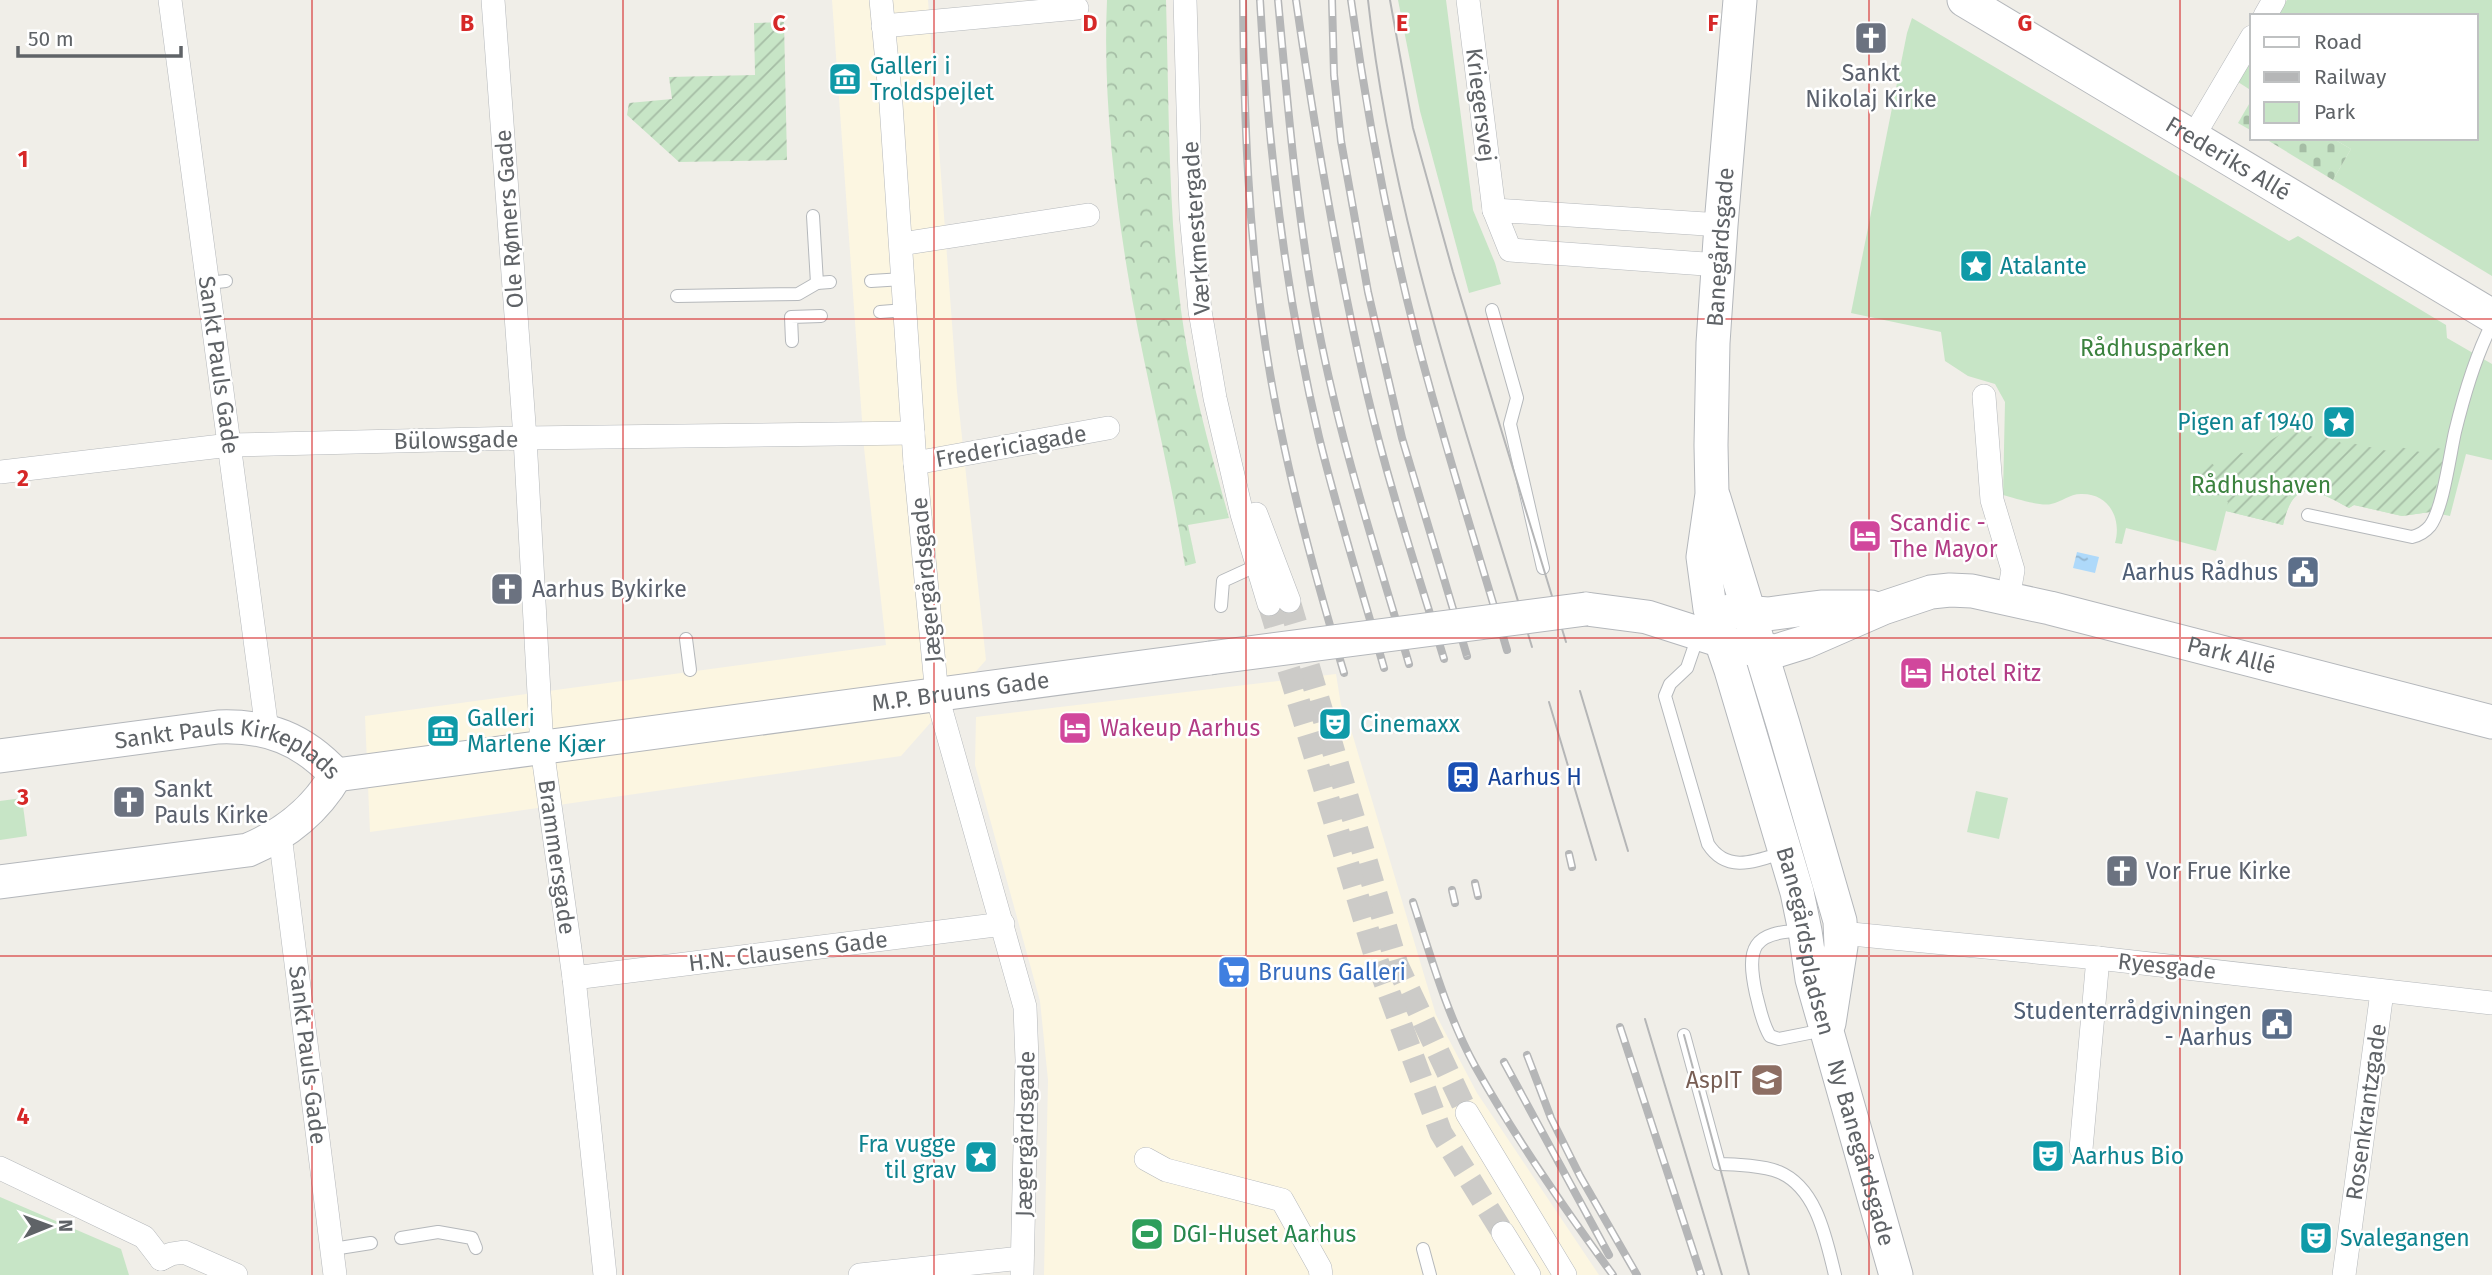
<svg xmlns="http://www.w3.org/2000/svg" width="2492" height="1275" font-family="'Fira Sans',sans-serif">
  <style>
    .commercial { fill: #fcf6e1 }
    .green { fill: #c7e5c6 }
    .forest { fill: url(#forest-crowns) }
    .cemetery { fill: url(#cemetery-stones) }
    .garden { fill: url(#garden-furrows) }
    .water { fill: url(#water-ripples) }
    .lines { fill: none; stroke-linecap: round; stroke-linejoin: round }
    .street-tunnel { stroke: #cccbc8; stroke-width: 23; stroke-dasharray: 23 11; stroke-linecap: butt }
    .lane-casing { stroke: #b5b8bb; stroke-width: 14 }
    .street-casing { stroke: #b5b8bb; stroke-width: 24 }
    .secondary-casing { stroke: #b4b7bb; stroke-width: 35 }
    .lane { stroke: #fff; stroke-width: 12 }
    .street { stroke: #fff; stroke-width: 23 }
    .secondary { stroke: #fff; stroke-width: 33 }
    .tram { stroke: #b5b6b7; stroke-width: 2 }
    .rail-casing { stroke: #b5b6b7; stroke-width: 8 }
    .rail { stroke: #fff; stroke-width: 5; stroke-dasharray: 16; stroke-linecap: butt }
    .secondary-bridge-casing { stroke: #b4b7bb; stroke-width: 35; stroke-linecap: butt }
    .secondary-bridge { stroke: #fff; stroke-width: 33 }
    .grid { fill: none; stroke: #d62828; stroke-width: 2; stroke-opacity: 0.55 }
    .labels { text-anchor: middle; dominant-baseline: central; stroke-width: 5; stroke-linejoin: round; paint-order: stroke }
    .culture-label { font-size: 23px; fill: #0d838f; stroke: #fff; text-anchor: start }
    .worship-label { font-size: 23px; fill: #5b616d; stroke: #fff; text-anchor: start }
    .street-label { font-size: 23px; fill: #5f6367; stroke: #fff }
    .park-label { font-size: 23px; fill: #3b823e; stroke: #fff }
    .hotel-label { font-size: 23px; fill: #b23c85; stroke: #fff; text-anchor: start }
    .service-label { font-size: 23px; fill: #4e5e75; stroke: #fff; text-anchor: end }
    .transit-label { font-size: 23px; fill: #164399; stroke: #fff; text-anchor: start }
    .shop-label { font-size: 23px; fill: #366cbe; stroke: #fff; text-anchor: start }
    .education-label { font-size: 23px; fill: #785e54; stroke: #fff; text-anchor: end }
    .leisure-label { font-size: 23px; fill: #27864d; stroke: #fff; text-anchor: start }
    .grid-label { font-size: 23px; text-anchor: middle; font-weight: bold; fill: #d62828; stroke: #fff; stroke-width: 5; stroke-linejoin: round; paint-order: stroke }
  </style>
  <defs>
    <pattern id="forest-crowns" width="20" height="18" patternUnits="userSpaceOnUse" patternTransform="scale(1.75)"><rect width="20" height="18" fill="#c7e5c6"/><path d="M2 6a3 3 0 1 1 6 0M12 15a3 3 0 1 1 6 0" fill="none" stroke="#a5bda5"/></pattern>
    <pattern id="cemetery-stones" width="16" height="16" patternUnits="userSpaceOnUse" patternTransform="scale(1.75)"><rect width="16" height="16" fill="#c7e5c6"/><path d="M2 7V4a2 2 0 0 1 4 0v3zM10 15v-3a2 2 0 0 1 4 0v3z" fill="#a5bda5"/></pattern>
    <pattern id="garden-furrows" width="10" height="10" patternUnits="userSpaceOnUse" patternTransform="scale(1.75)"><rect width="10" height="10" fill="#c7e5c6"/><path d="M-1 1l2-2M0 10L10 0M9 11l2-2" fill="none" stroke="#a5bda5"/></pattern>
    <pattern id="water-ripples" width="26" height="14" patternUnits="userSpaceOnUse" patternTransform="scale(1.75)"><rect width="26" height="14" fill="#aed9fa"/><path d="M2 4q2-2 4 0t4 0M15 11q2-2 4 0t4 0" fill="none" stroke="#91b4ce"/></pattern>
  </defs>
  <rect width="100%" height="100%" fill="#f0eee8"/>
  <!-- commercial -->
  <g class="commercial">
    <polygon points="832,0 928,0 957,391 986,660 901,756 370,832 365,716 886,645 864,448"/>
    <polygon points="1336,674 1341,705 1346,713 1436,1015 1477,1093 1599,1275 1044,1275 1048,1080 1040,1001 975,765 976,717"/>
  </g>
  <!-- green -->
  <g class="green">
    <polygon points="1398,0 1446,0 1473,210 1495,263 1501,284 1469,293 1420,111"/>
    <polygon points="2287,0 2492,0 2492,276 2333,180 2351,149 2332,138 2476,138 2476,16 2277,16"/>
    <path d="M1912,18L2289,241L2298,236L2446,325L2447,338L2492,364V460L2466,454L2450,516L2430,512L2402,516L2354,505L2349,508C2315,490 2294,476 2283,525L2226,511L2216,551L2126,528L2122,544L2115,543C2122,519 2109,493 2081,494C2069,494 2062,502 2051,504C2042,507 2014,498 2003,495L2005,402L1995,384L1968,376L1945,361L1941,332L1851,313L1907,33Z"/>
    <polygon points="2252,58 2252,91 2238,82"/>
    <polygon points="1976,791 2008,798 1999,839 1967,832"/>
    <polygon points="22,798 27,836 0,840 0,801"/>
    <polygon points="0,1197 121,1249 129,1275 0,1275"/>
  </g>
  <!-- forest -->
  <path class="forest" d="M1107,0H1166C1169,103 1168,207 1181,310C1190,380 1210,449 1229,518L1188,525L1196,563L1185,566C1170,466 1143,369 1127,269C1113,181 1103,89 1107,0Z"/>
  <!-- cemetery -->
  <g class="cemetery">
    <polygon points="2252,99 2252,131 2238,123"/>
    <polygon points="2264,138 2332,138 2351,149 2333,180"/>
  </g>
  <!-- garden -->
  <g class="garden">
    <polygon points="784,22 787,160 679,162 627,115 629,103 672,99 669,77 755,75 754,23"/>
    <path d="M2290,429L2313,437H2334L2341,443H2351L2397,453L2400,447L2428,454L2434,447L2445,450L2430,512L2402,516L2354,505L2349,508C2315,490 2294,476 2283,525L2226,511L2228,502L2213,492L2199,496L2189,485L2191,475L2206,458L2218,469L2235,451C2240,452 2243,454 2247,453C2251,453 2282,433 2290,429Z"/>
  </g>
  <!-- water -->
  <polygon class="water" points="2077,552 2099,557 2095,573 2073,568"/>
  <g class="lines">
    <!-- street-tunnel -->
    <g class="street-tunnel">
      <polyline points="1289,601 1397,965 1467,1113"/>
      <polyline points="1269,604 1376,958 1441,1133 1503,1233"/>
    </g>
    <defs>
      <g id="lane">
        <polyline points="813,216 817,283"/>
        <polyline points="871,281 903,279"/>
        <polyline points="208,283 226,281"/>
        <polyline points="677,296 798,294 817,283 830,282"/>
        <polyline points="1492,310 1517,398 1510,424 1543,568"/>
        <polyline points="880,312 905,310"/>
        <polyline points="792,341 791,317 821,316"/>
        <path d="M2308,515L2412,537C2420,535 2425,532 2430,526C2443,509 2450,454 2455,432C2464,395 2475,357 2492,324"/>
        <polyline points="1221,606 1223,581 1258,565"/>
        <path d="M1698,636L1687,668L1670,684L1665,696L1708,844C1727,874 1756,861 1784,852"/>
        <polyline points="686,639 690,670"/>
        <path d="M1803,931C1752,931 1746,948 1756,994C1760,1009 1762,1023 1770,1036L1779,1039L1824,1030"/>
        <path d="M1684,1035L1719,1164C1735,1164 1765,1166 1779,1172C1817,1188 1826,1239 1835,1275"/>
        <polyline points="401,1238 438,1232 472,1238 476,1248"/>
        <polyline points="333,1249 371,1243"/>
        <polyline points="1423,1249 1430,1275"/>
      </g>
      <g id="street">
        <polyline points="170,0 267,730"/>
        <polyline points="493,0 525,438 542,748 574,978 605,1275"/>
        <polyline points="881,0 891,104 915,463 937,696 1025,1007 1027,1060 1022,1275"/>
        <polyline points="1185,0 1191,214 1200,311 1215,398 1242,514 1269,604"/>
        <polyline points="1468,0 1494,210"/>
        <polyline points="2265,16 2274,0"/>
        <polyline points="883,26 1077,8"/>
        <polyline points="2193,137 2252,37"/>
        <polyline points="901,244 1088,215"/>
        <polyline points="1719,265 1510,250 1494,210 1721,225"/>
        <polyline points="1984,396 1992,500 2013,570 2008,599"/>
        <polyline points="915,463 1108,428"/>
        <polyline points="0,472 230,445 525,438 913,433"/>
        <polyline points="1256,514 1289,601"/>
        <polyline points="280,835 335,1275"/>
        <polyline points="1841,933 2098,958 2492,1003"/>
        <polyline points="574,978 1003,924"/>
        <polyline points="1467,1113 1565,1275"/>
        <polyline points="2081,1149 2098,958"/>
        <polyline points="1146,1159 1166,1170 1282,1200 1320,1268 1321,1275"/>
        <polyline points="0,1168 144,1237 161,1259"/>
        <polyline points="1503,1233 1529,1275"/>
        <polyline points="161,1259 171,1254 184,1252 236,1275"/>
        <polyline points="860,1275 1022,1258"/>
        <polyline points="2344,1275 2382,992"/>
      </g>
      <g id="secondary">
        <path id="s1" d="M1740,0L1721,225L1713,343L1711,445L1712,494L1703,557L1710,609L1731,670L1797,892L1805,931L1812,979L1896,1275"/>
        <path id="s2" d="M1964,0L2492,316"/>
        <polyline points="1714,498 1783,724 1840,921 1841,946 1829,1023"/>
        <path id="s3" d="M1586,609L1647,617L1744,648L1776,651L1805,642L1883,608L1931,592L1950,590L1972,591L2050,608L2492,722"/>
        <polyline points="1730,611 1768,614 1821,607 1871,607"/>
        <path id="s4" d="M0,756L218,727C267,725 303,739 336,775"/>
        <path id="s5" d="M336,775L1210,658"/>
        <path d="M0,882L248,850C286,834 315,811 336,775"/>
      </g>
    </defs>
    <!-- lane casing -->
    <use href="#lane" class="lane-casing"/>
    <!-- street casing -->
    <use href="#street" class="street-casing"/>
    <!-- secondary casing -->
    <use href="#secondary" class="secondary-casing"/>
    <!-- lane -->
    <use href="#lane" class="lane"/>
    <!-- street -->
    <use href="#street" class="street"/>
    <!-- secondary -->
    <use href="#secondary" class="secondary"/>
    <!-- tram -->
    <g class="tram">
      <path d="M1368,0C1392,222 1468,434 1532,647"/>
      <polyline points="1390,0 1413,128 1453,272 1566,642"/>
      <polyline points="1580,691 1628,851"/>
      <polyline points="1549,702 1596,860"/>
      <polyline points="1645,1019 1722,1275"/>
      <polyline points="1684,1035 1749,1275"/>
    </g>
    <defs>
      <g id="rail">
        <path d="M1243,0C1244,117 1248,233 1266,349C1283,459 1312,566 1344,673"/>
        <path d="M1260,0C1268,147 1285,293 1319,437C1338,515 1362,591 1384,668"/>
        <path d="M1278,0C1288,109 1297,218 1318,326C1340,441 1376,552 1409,664"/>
        <path d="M1296,0C1315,132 1337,263 1367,393C1388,483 1417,571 1444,659"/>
        <polyline points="1332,0 1334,75 1341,141 1368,292 1402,438 1467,656"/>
        <path d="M1351,0C1367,116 1389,231 1418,344C1445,447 1477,548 1507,650"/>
        <polyline points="1569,854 1572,867"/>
        <polyline points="1475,883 1478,896"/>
        <polyline points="1452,890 1455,903"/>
        <path d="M1413,902C1431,957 1447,1015 1475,1066C1516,1139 1564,1208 1613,1275"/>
        <polyline points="1620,1027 1701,1275"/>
        <polyline points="1527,1055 1551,1118 1580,1176 1637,1275"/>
        <polyline points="1504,1062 1609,1255"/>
      </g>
    </defs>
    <!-- rail casing -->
    <use href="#rail" class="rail-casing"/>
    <!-- rail -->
    <use href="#rail" class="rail"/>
    <defs>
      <polyline id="secondary-bridge" points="1210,658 1586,609"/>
    </defs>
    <!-- secondary-bridge casing -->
    <use href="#secondary-bridge" class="secondary-bridge-casing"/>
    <!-- secondary-bridge -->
    <use href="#secondary-bridge" class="secondary-bridge"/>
  </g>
  <!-- grid -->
  <path class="grid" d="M312,0V1275M623,0V1275M934,0V1275M1246,0V1275M1558,0V1275M1869,0V1275M2180,0V1275M0,319H2492M0,638H2492M0,956H2492"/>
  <!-- icons -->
  <defs>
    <symbol id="church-square" viewBox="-11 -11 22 22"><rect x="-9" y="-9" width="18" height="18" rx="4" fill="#6b7280" stroke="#fff"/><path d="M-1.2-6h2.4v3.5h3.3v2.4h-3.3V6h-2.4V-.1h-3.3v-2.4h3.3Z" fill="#fff"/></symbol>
    <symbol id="museum-square" viewBox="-11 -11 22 22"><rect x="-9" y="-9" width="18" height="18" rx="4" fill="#0f9aa8" stroke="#fff"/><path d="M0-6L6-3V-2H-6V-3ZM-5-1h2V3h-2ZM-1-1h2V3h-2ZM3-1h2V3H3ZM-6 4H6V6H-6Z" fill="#fff"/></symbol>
    <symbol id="sight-square" viewBox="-11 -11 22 22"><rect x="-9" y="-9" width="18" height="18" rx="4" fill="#0f9aa8" stroke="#fff"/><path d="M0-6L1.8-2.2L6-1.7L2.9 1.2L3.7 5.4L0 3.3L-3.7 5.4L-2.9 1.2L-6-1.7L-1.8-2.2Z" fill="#fff"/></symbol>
    <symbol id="hotel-square" viewBox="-11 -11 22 22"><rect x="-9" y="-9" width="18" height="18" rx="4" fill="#d1479c" stroke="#fff"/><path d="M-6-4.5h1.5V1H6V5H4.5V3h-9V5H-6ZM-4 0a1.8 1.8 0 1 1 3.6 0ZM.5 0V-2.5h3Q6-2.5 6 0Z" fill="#fff"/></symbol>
    <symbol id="civic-square" viewBox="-11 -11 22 22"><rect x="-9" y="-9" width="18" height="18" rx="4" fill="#5c6f8a" stroke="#fff"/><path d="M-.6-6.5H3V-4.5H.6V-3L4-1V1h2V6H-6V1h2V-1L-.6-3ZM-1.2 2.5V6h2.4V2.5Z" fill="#fff"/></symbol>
    <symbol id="theatre-square" viewBox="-11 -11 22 22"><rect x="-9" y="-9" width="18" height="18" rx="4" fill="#0f9aa8" stroke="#fff"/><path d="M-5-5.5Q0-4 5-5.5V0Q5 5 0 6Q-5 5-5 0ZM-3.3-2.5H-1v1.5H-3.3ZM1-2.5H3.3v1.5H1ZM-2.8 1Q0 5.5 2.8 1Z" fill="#fff"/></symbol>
    <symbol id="station-square" viewBox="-11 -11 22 22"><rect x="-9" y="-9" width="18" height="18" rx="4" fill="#1a4fb4" stroke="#fff"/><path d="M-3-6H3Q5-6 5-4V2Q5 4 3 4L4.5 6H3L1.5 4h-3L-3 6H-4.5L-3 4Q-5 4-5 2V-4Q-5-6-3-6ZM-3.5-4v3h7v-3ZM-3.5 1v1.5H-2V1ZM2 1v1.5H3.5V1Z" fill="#fff"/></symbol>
    <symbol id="supermarket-square" viewBox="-11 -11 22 22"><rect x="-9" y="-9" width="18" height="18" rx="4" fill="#3f7fe0" stroke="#fff"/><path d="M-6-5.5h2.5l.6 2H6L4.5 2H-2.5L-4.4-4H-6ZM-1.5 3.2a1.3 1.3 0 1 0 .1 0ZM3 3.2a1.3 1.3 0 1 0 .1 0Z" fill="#fff"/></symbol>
    <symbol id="school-square" viewBox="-11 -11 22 22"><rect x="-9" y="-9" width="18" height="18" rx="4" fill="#8d6e63" stroke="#fff"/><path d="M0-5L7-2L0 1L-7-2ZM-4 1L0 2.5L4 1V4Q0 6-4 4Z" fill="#fff"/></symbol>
    <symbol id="stadium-square" viewBox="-11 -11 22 22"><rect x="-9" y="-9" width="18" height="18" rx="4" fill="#2e9e5b" stroke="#fff"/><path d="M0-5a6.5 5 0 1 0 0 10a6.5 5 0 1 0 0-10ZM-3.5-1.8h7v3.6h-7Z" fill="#fff"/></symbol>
  </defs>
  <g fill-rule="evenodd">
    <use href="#church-square" x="1852" y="19" width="38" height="38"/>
    <use href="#museum-square" x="826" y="60" width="38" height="38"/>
    <use href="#sight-square" x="1957" y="247" width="38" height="38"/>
    <use href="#sight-square" x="2320" y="403" width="38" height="38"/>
    <use href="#hotel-square" x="1846" y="517" width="38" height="38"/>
    <use href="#civic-square" x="2284" y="553" width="38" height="38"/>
    <use href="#church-square" x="488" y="570" width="38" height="38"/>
    <use href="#hotel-square" x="1897" y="654" width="38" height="38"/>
    <use href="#theatre-square" x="1316" y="705" width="38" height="38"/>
    <use href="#hotel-square" x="1056" y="709" width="38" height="38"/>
    <use href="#museum-square" x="424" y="712" width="38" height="38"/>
    <use href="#station-square" x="1444" y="758" width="38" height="38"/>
    <use href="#church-square" x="110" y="783" width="38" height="38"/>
    <use href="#church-square" x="2103" y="852" width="38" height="38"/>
    <use href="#supermarket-square" x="1215" y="953" width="38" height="38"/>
    <use href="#civic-square" x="2258" y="1005" width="38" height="38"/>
    <use href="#school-square" x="1748" y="1061" width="38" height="38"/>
    <use href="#theatre-square" x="2029" y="1137" width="38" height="38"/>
    <use href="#sight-square" x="962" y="1138" width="38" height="38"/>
    <use href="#stadium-square" x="1128" y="1215" width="38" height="38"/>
    <use href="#theatre-square" x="2297" y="1219" width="38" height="38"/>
  </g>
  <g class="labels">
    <!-- culture labels -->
    <g class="culture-label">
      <text x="870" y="66">Galleri i<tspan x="870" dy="26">Troldspejlet</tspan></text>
      <text x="2000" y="266">Atalante</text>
      <text x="2314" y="422" text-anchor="end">Pigen af 1940</text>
      <text x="467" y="718">Galleri<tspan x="467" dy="26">Marlene Kjær</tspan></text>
      <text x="1360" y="724">Cinemaxx</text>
      <text x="956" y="1144" text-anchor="end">Fra vugge<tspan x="956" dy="26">til grav</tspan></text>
      <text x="2072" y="1156">Aarhus Bio</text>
      <text x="2340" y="1238">Svalegangen</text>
    </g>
    <!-- worship labels -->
    <g class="worship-label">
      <text x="1871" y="73" text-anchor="middle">Sankt<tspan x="1871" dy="26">Nikolaj Kirke</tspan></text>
      <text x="532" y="589">Aarhus Bykirke</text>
      <text x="154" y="789">Sankt<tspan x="154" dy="26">Pauls Kirke</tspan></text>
      <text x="2146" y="871">Vor Frue Kirke</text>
    </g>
    <!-- street labels -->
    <g class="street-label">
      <text transform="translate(1481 105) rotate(83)">Kriegersvej</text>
      <text stroke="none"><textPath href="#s2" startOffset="308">Frederiks Allé</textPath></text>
      <text transform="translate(509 219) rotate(-94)">Ole Rømers Gade</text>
      <text transform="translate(1196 228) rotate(-94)">Værkmestergade</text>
      <text transform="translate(1720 247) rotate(-86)">Banegårdsgade</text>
      <text transform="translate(219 365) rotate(82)">Sankt Pauls Gade</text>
      <text transform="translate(456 440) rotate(-1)">Bülowsgade</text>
      <text transform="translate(1011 446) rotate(-10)">Fredericiagade</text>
      <text transform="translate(926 580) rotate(-95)">Jægergårdsgade</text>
      <text stroke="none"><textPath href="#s3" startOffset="670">Park Allé</textPath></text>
      <text stroke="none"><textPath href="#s5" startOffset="630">M.P. Bruuns Gade</textPath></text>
      <text stroke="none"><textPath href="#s4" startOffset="234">Sankt Pauls Kirkeplads</textPath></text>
      <text transform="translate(557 857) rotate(82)">Brammersgade</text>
      <text stroke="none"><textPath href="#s1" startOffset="957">Banegårdspladsen</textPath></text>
      <text transform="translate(788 951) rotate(-7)">H.N. Clausens Gade</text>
      <text transform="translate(2167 966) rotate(6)">Ryesgade</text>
      <text transform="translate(308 1055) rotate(83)">Sankt Pauls Gade</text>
      <text transform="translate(2366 1112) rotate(-82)">Rosenkrantzgade</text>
      <text transform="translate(1025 1134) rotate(-89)">Jægergårdsgade</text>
      <text stroke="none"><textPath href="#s1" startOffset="1176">Ny Banegårdsgade</textPath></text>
    </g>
    <!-- park labels -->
    <g class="park-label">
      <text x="2155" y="348">Rådhusparken</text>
      <text x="2261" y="485">Rådhushaven</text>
    </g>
    <!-- hotel labels -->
    <g class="hotel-label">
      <text x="1890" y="523">Scandic -<tspan x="1890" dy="26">The Mayor</tspan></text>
      <text x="1940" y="673">Hotel Ritz</text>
      <text x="1100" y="728">Wakeup Aarhus</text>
    </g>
    <!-- service labels -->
    <g class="service-label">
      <text x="2278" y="572">Aarhus Rådhus</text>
      <text x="2252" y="1011">Studenterrådgivningen<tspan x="2252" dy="26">- Aarhus</tspan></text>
    </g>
    <!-- transit labels -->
    <g class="transit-label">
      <text x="1488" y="777">Aarhus H</text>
    </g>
    <!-- shop labels -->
    <g class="shop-label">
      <text x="1258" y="972">Bruuns Galleri</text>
    </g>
    <!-- education labels -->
    <g class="education-label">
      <text x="1742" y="1080">AspIT</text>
    </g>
    <!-- leisure labels -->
    <g class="leisure-label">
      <text x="1172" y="1234">DGI-Huset Aarhus</text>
    </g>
  </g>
  <g class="grid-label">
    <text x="467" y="31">B</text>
    <text x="779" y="31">C</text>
    <text x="1090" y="31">D</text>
    <text x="1402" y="31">E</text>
    <text x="1713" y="31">F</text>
    <text x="2025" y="31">G</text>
    <text x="23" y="167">1</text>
    <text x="23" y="486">2</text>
    <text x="23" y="805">3</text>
    <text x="23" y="1124">4</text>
  </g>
  <!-- legend -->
  <rect x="2250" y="14" width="228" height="126" fill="#ffffff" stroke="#bfc1c2" stroke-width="2"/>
  <rect x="2264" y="37" width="35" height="10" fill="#ffffff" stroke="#bfc1c2" stroke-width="2"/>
  <text x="2314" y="49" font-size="21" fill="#5f6367">Road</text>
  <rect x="2264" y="72" width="35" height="10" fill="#b5b6b7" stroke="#bfc1c2" stroke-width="2"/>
  <text x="2314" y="84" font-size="21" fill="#5f6367">Railway</text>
  <rect x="2264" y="102" width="35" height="21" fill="#c7e5c6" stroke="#bfc1c2" stroke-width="2"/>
  <text x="2314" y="119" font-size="21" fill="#5f6367">Park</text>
  <!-- north arrow -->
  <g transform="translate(49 1226) rotate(89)" stroke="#ffffff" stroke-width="5" paint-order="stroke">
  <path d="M0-5L12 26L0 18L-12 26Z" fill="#5f6367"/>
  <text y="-10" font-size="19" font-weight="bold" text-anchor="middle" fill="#5f6367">N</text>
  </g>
  <!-- scale -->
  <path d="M18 46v10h163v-10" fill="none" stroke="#5f6367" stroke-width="3.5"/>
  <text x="28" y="46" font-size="21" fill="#5f6367" stroke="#ffffff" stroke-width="5" paint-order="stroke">50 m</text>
</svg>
